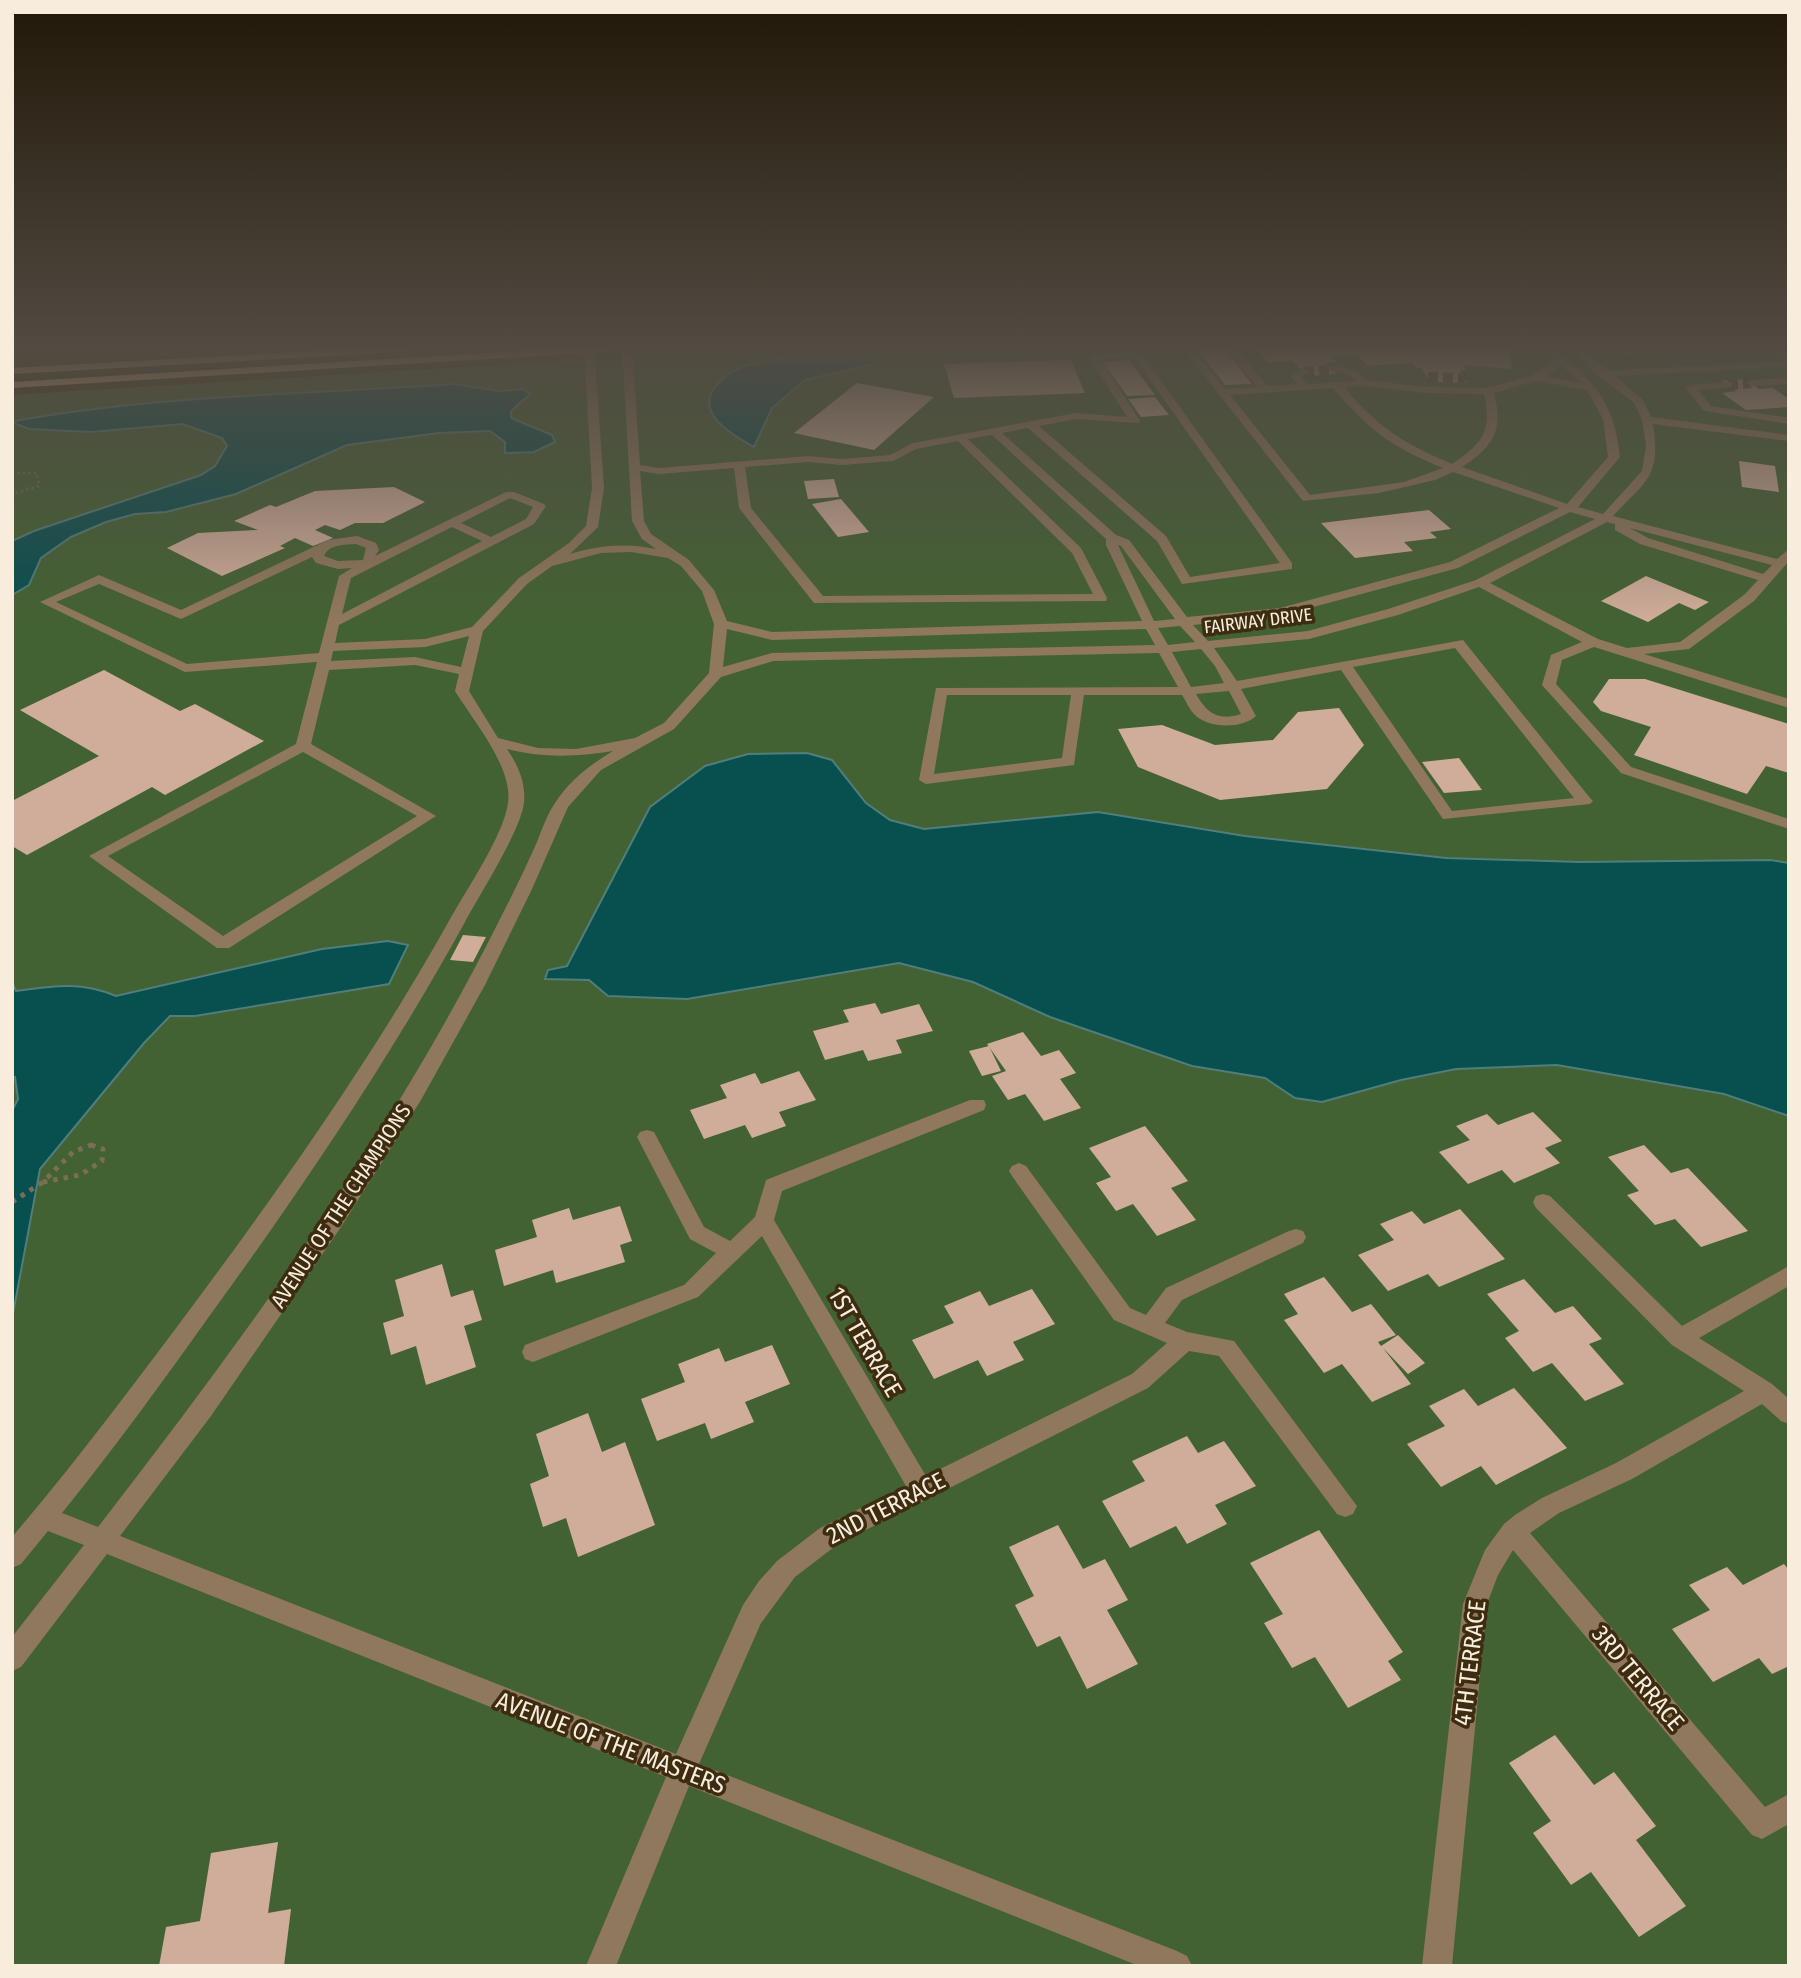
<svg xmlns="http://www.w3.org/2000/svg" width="1801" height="1978" font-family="'Fira Sans Condensed',sans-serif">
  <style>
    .green { fill: #436233 }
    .water { fill: #084f50; stroke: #507e7a; stroke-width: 2 }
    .building { fill: #d0ad9a }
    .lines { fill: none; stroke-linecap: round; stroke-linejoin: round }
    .minor-tunnel { stroke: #59492f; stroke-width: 10; stroke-dasharray: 10 5; stroke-linecap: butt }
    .path-far1 { stroke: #7c6d55; stroke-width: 2.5; stroke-dasharray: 2 3.5; stroke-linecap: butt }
    .path { stroke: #7c6d55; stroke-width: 5; stroke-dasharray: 4.5 6; stroke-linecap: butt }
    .minor { fill: #90785e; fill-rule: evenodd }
    .major { fill: #f0c189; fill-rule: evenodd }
    .labels { text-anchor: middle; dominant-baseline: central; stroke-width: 7; stroke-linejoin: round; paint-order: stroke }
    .far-street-label { font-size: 18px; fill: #f8eddd; stroke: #3d2c10 }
    .street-label { font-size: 21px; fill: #f8eddd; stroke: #3d2c10 }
    .near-street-label { font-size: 24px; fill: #f8eddd; stroke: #3d2c10 }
  </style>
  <rect width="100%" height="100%" fill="#3d2c10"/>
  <!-- green -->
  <polygon class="green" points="800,346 1789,346 1789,1966 12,1966 12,395"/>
  <!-- water -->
  <g class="water">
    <path d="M838,355L886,359L874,364L805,380L772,408L754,447C732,435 691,411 718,384C723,378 728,373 735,370C767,357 804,358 838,355Z"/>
    <path d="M455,384L498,391L523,389L530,394L511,411V418L552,435L555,442L534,452L505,453V442L490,431L439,433L347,445L236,494L166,512L135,514L106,522L71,537L41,558L29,585L12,595V541L34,531L201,475L215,466L227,446L222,438L183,424L91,432L29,429L16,424L15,421C160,395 309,394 455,384Z"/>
    <polygon points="807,753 832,760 866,803 890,820 924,829 1098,812 1245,836 1446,858 1580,862 1770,860 1789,863 1789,1116 1724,1094 1557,1065 1456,1069 1401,1080 1322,1102 1295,1098 1265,1078 1192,1066 1050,1017 973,982 899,963 687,999 608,996 589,980 545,979 548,970 567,966 650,807 705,766 748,754"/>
    <path d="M388,941L408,945L389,984L195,1016H170L144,1043L40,1169L12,1319V1111L18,1099L15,1077L12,1076V982L16,991C54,986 80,981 116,996L322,949Z"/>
  </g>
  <!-- building -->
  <g class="building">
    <polygon points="1240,346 1323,346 1328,351 1351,349 1348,346 1509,346 1512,369 1463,365 1466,370 1460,370 1467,383 1430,382 1422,368 1416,368 1413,363 1368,366 1356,355 1331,357 1337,362 1326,363 1337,374 1308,376 1292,361 1268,362 1258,351 1245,352"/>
    <polygon points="1223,347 1252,384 1225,385 1197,349"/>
    <polygon points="1071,360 1085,393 954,398 944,364"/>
    <polygon points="1129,360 1155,395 1127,396 1103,362"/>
    <polygon points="1745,379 1759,389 1773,388 1789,399 1789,407 1746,410 1722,393 1737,391 1722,381"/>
    <polygon points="857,383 934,397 874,450 794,433"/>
    <polygon points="1155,397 1169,415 1141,417 1128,399"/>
    <polygon points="1739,461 1775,466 1779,492 1742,487"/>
    <polygon points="834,479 839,497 808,499 804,481"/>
    <polygon points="394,487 425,502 383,523 355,523 340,530 325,525 315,530 333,538 313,546 295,538 280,546 285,548 222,576 167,548 198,533 258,530 234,521 270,505 276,507 315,491"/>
    <polygon points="841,499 869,532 838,537 812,504"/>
    <polygon points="1429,510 1451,529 1430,532 1437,538 1404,542 1413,551 1355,558 1321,523"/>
    <polygon points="1646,576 1709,602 1695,610 1679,603 1648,622 1601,601"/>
    <polygon points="104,670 180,711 195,704 264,741 165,795 152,787 27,855 12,846 12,801 99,756 20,710"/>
    <polygon points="1609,679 1645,679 1789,724 1789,773 1766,766 1747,794 1634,755 1651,727 1601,711 1593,702"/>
    <polygon points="1339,708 1364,745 1327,789 1220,800 1138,767 1118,729 1162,725 1215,745 1273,740 1298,712"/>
    <polygon points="1459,758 1482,790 1444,793 1422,762"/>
    <polygon points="463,935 486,937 473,962 450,960"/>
    <polygon points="875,1003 881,1014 919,1004 933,1031 896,1040 902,1053 868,1061 863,1050 825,1060 813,1031 849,1022 843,1010"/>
    <polygon points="1023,1032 1041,1056 1059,1050 1076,1073 1060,1079 1081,1108 1044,1121 1025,1094 1008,1100 992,1076 1006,1071 987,1044"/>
    <polygon points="989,1046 1001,1071 982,1076 969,1051"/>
    <polygon points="799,1071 816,1100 779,1112 786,1126 752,1138 745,1125 704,1139 690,1110 727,1098 720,1085 755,1073 761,1084"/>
    <polygon points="1533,1112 1562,1141 1545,1148 1560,1163 1514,1183 1502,1170 1468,1184 1439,1152 1470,1140 1456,1126 1487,1114 1498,1125"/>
    <polygon points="1145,1126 1188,1181 1171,1188 1196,1220 1157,1236 1133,1204 1116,1211 1096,1183 1111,1177 1089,1148"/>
    <polygon points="1644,1145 1671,1173 1688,1168 1748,1231 1701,1247 1675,1219 1655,1225 1627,1195 1639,1191 1608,1157"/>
    <polygon points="620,1206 632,1241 620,1245 625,1262 556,1283 553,1270 504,1286 495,1250 537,1237 532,1220 569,1208 573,1220"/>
    <polygon points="1460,1209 1505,1259 1439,1287 1428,1274 1388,1291 1358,1255 1394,1240 1380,1224 1412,1211 1424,1224"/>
    <polygon points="442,1264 451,1297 473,1290 482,1320 464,1326 476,1367 426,1385 416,1346 391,1355 383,1323 404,1316 395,1280"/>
    <polygon points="1324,1277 1352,1312 1371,1304 1396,1335 1378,1342 1381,1346 1398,1335 1425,1363 1408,1374 1383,1348 1411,1384 1372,1402 1342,1364 1324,1373 1284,1320 1298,1314 1284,1294"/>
    <polygon points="1524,1279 1555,1313 1573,1306 1602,1339 1589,1344 1624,1384 1585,1401 1552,1363 1533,1372 1505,1338 1519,1331 1487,1294"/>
    <polygon points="1032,1289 1055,1324 1013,1342 1024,1360 987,1376 978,1360 934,1379 912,1340 954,1323 944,1306 980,1291 989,1306"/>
    <polygon points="772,1345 790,1384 745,1402 754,1422 711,1439 705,1423 657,1441 641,1399 685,1382 678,1364 719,1348 725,1362"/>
    <polygon points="1514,1388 1567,1448 1496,1485 1481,1466 1441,1487 1407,1444 1445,1426 1429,1406 1464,1389 1478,1406"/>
    <polygon points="588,1413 602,1452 625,1442 655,1525 578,1557 566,1518 543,1527 530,1484 549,1476 536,1434"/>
    <polygon points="1187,1436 1198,1453 1224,1441 1256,1486 1215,1505 1227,1524 1187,1544 1176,1526 1130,1548 1102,1501 1145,1481 1132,1461"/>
    <polygon points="1058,1525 1083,1569 1105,1559 1128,1600 1107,1610 1138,1664 1087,1689 1060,1636 1037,1647 1015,1605 1034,1596 1009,1547"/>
    <polygon points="1319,1530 1403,1652 1388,1661 1401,1680 1348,1708 1315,1657 1292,1668 1264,1623 1283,1614 1250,1563"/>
    <polygon points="1784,1564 1789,1570 1789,1666 1772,1674 1759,1658 1713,1682 1672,1629 1710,1610 1689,1585 1727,1567 1743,1585"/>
    <polygon points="1555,1735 1594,1785 1614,1772 1656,1826 1636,1840 1686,1906 1639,1937 1591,1872 1571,1885 1533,1833 1551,1821 1509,1763"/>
    <polygon points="278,1842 268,1913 291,1909 284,1966 159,1966 166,1927 200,1921 211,1853"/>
  </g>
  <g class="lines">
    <!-- minor-tunnel -->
    <g class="minor-tunnel">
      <polyline points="1304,372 1334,369"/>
      <polyline points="1428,377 1465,378"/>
      <polyline points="1728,385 1751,383"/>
    </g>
    <!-- path-far1 -->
    <polyline class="path-far1" points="12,473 37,473 39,486 12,494"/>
    <!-- path -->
    <g class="path">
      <polygon points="91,1145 103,1149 102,1161 80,1175 43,1182 73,1152"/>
      <polyline points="12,1202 43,1182"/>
    </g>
    <!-- minor -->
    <g class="minor">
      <path d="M584,346H594L604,488L598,527L570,554C600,545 625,543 656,549L642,539L632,521L622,346H632L640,465L659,468L808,456L842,459L890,455L913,443L1076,413L1127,417L1089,357L1094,354L1140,352L1292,563V569L1182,584L1157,541L1028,428L1002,433L1116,535L1129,540L1187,617L1280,608L1450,562L1559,508L1453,472L1435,480L1379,493L1303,501L1181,346H1191L1225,389L1257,387L1224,346H1234L1267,386L1297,384L1290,376L1304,369L1309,372L1301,377L1308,384L1355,381L1349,374L1330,371V367L1334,366L1356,370L1366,380L1425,387L1488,388L1533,375L1555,360L1538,346C1553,346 1560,354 1571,363C1603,389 1616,417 1620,457L1578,507L1603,514L1642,471L1646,446L1642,420L1634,403L1599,376L1568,346H1579L1608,371L1784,361L1763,346H1775L1789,355V367L1615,376L1643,400L1651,417L1789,435V441L1653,424C1661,477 1647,480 1613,516L1777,559L1789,549V561L1754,601L1689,649L1644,654L1789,699V708L1594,647L1562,660L1556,684L1631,767L1789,819V829L1621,773L1542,685L1551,655L1582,642L1479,587L1398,615L1309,639L1214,648L1237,681L1463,640L1590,798L1593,801L1590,804L1443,819L1341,670L1241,689L1256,716C1242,729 1208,729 1194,714C1189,709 1186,701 1182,695H1084L1074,765L926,784L919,780L936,688L1178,687L1159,653L773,661L721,677L674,729L601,770L568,807L532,889L485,985L421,1100L341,1227L211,1416L120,1536L676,1754L743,1605L759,1581L777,1561L820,1528L906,1486L762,1236L698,1297L533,1362L525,1359L522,1352L525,1345L684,1285L716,1253L690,1239L637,1137L640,1132L647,1130L654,1132L704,1227L730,1241L755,1217L766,1180L970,1100H984L986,1105L984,1110L782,1191L774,1220L926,1476L1132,1374L1167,1343L1114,1320L1012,1176L1009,1171L1012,1166L1019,1163L1026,1166L1130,1308L1146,1315L1166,1288L1289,1231L1296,1229L1303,1231L1306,1237L1303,1243L1182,1300L1165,1323L1187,1332L1234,1341L1357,1506L1353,1514L1345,1517L1337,1514L1219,1356L1189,1351L1148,1388L838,1544L795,1577L761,1623L699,1764L1177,1951L1187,1956L1192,1966H1139L689,1786L616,1966H586L666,1777L107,1554L21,1667L12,1671V1637L84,1545L48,1531L21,1564L12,1568V1537C76,1462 135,1383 194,1304C286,1180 374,1055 449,921C465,892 504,835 508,803C513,767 474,722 455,691L459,674L415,665L329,670L311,744L436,816L229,948H217L89,856L296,744L317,662L185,672L40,602L99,575L181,610L328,540L357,536L376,543L379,550L375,556L506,492H514L544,504L546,506L534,524L339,625L335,643L425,639L472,627L519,578L569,543L586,526L592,488ZM1134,357L1280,563L1190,577L1166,536L1039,426L1076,419L1139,423L1140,421L1101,359ZM1561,365L1581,383L1546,377ZM1536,381L1587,390L1603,419L1608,457L1567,504L1462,467C1493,447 1504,430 1494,393ZM1367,386L1425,393L1484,394C1493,431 1482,444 1452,464L1448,462C1402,443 1376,425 1344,387ZM1333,388C1371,431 1389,446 1443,468L1404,482L1310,495L1230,395ZM992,435L1106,539V545L1142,621L772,632L727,621L714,590L689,560L651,534L644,521L640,471L659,474L734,468L739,508L814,603L1106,601L1107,598L1081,548L968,439ZM958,441L1072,553L1093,594L823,596L751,508L745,467L808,462L842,465L893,461L916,449ZM510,498L533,507L526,519L491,537L461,523ZM1570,512L1595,519L1476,580L1388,609L1308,631L1208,641L1193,625L1280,616L1458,568ZM1607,522L1615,524V530L1640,544L1758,580L1744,595L1680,642L1627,648L1598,639L1490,583ZM452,527L482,541L342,614L351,578ZM1630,528L1772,565L1763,574L1648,538ZM356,544L366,548L363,560L338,561L324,556C329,544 344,545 356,544ZM1118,545L1121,546L1175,619L1154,621ZM631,552L668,558L681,566L702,591L714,624L709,673L664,723L635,738L576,749L538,748L498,738L469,691L483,631L527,584L552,566L601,553ZM312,557L316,563L338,569L352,568L339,576L319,653L187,664L56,602L99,584L181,619ZM1180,626L1195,642L1168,645L1158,628ZM727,629L772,640L1146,629L1155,645L772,653L723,667ZM469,636L461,667L415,657L331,661L333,651L425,647ZM1455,648L1574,798L1452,811L1353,667ZM1201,649L1215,666L1224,683L1191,687L1172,652ZM1229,691L1241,714C1219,721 1207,714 1196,694ZM947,695H1071L1062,758L934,774ZM507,749C544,758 575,757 613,751C591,764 569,781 555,803C547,815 542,829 537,842C525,869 512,896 498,923C389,1140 246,1336 98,1527L62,1513C113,1450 161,1384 208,1318C301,1190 389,1060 465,922C480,894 520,832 524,803C526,783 518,765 507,749ZM303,752L417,816L223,936L108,856Z"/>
      <polygon points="1609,346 1620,346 1625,350 1729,346 1724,349 1623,356"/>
      <polygon points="1789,378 1789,384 1751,386 1746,383 1751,380"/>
      <polygon points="1728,382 1732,383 1732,387 1698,390 1711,406 1789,418 1789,424 1704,411 1686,388 1691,385"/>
      <polygon points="1543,1194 1550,1196 1682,1326 1789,1266 1789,1286 1699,1338 1772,1384 1789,1399 1789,1424 1781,1421 1762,1404 1632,1479 1559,1513 1530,1533 1765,1807 1789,1794 1789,1824 1762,1839 1752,1835 1513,1550 1498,1575 1487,1604 1452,1966 1422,1966 1463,1604 1485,1550 1504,1524 1515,1515 1542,1498 1616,1463 1744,1391 1672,1345 1536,1208 1533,1202 1536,1196"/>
    </g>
    <!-- major -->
    <g class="major">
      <polygon points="399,346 423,348 418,351 12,374 12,368"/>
      <polygon points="599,346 654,346 649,349 12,388 12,382"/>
    </g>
  </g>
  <!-- sky -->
  <linearGradient id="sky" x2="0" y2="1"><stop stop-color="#221809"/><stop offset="0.56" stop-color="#514b42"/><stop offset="1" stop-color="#514b42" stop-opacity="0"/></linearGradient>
  <rect width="1801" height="623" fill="url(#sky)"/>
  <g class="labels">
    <!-- far-street labels -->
    <g class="far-street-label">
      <text transform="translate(1258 621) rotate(-7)">FAIRWAY DRIVE</text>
    </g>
    <!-- street labels -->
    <g class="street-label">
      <text transform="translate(341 1206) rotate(-57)">AVENUE OF THE CHAMPIONS</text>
    </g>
    <!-- near-street labels -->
    <g class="near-street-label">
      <text transform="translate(865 1342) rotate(60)">1ST TERRACE</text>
      <text transform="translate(886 1508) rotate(-27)">2ND TERRACE</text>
      <text transform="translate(1470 1663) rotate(-83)">4TH TERRACE</text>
      <text transform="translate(1638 1678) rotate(50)">3RD TERRACE</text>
      <text transform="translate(611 1743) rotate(21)">AVENUE OF THE MASTERS</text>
    </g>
  </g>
  <!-- border -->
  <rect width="1801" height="1978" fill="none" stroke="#f8eddd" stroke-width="28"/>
</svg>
